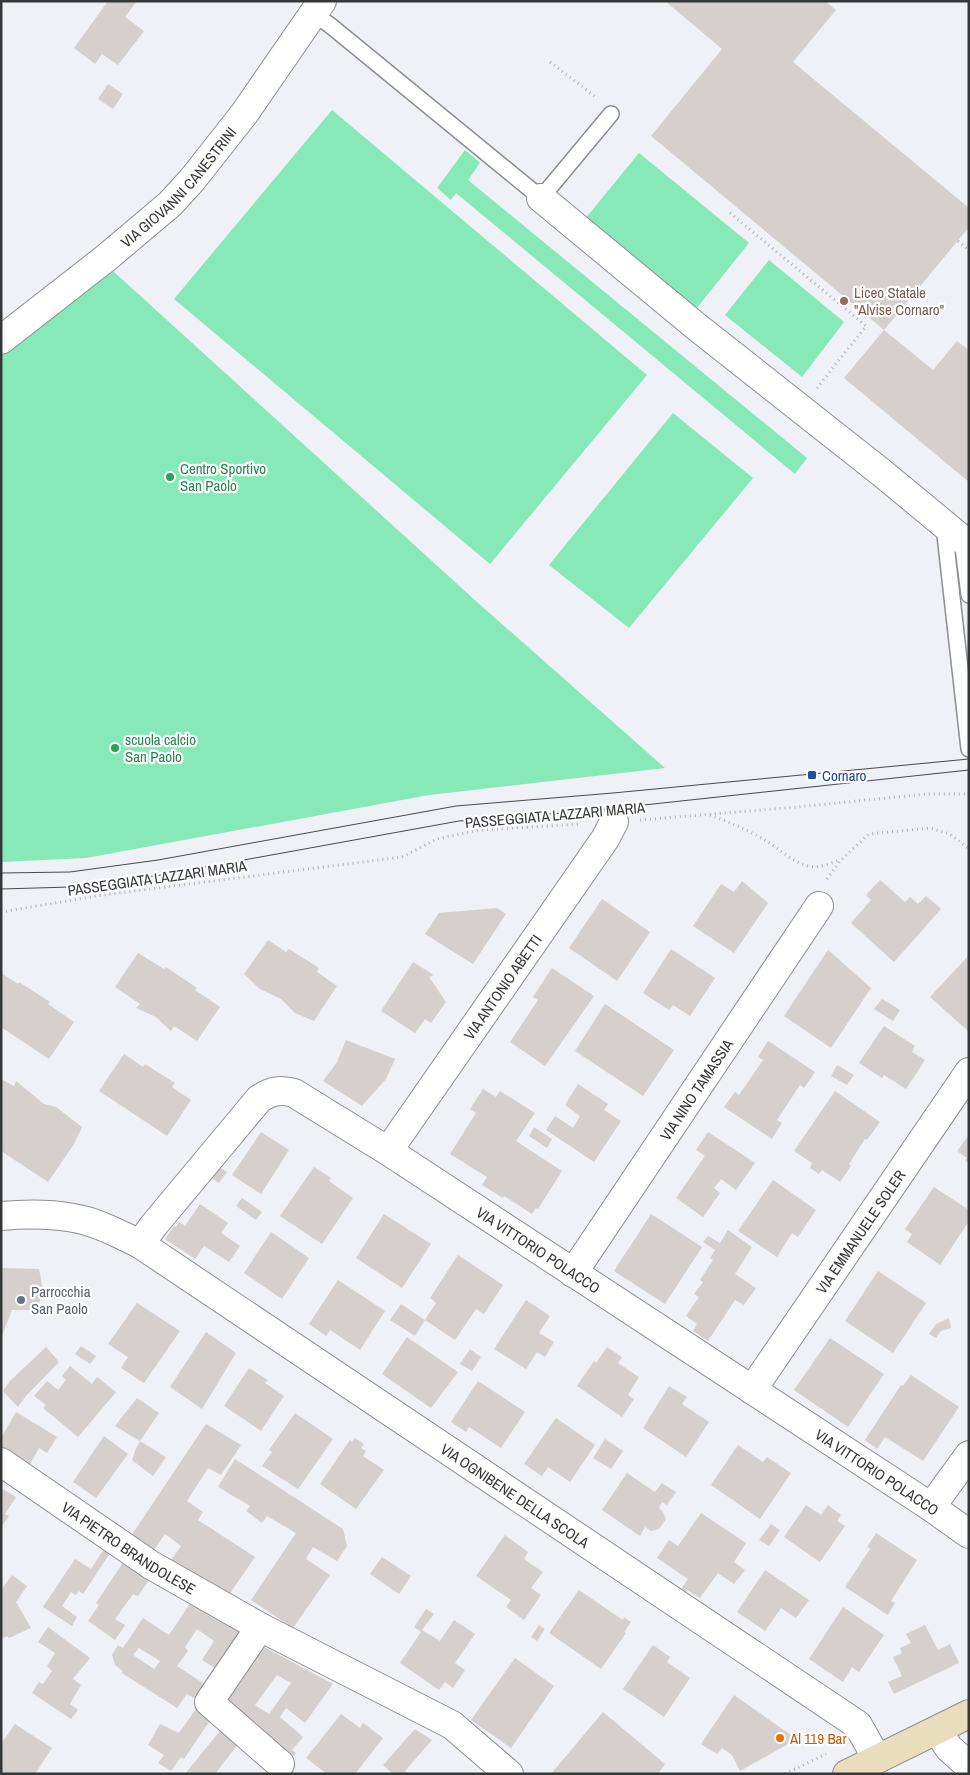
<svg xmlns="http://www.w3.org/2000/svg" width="970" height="1775" font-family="'Archivo Narrow',sans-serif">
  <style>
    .green { fill: #86e9b7 }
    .building { fill: #d5cfcd; fill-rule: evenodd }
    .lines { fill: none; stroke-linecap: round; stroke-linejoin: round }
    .lane-casing { stroke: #8c8e93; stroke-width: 18 }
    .street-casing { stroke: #8c8e93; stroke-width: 30 }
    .secondary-casing { stroke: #8c8e93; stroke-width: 30 }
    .path { stroke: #aeb0b4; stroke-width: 3; stroke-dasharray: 1 4; stroke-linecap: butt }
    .lane { stroke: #fff; stroke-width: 15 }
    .street { stroke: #fff; stroke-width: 28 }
    .secondary { stroke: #eaddbd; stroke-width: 28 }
    .tram { stroke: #494a4c; stroke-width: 1 }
    .education-dot { fill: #8d6e63; stroke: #fff; stroke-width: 2 }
    .leisure-dot { fill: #2e9e5b; stroke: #fff; stroke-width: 2 }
    .transit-dot { fill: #1a4fb4; stroke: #fff; stroke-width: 2 }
    .worship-dot { fill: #6b7280; stroke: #fff; stroke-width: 2 }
    .food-dot { fill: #e8710a; stroke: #fff; stroke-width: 2 }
    .labels { text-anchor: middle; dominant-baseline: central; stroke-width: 4.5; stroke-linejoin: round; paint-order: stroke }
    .street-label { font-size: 15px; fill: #363739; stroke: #fff }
    .education-label { font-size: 15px; fill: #785e54; stroke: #fff; text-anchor: start }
    .leisure-label { font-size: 15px; fill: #27864d; stroke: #fff; text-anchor: start }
    .transit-label { font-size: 15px; fill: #164399; stroke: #fff; text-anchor: start }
    .worship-label { font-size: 15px; fill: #5b616d; stroke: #fff; text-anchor: start }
    .food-label { font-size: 15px; fill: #c56008; stroke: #fff; text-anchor: start }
  </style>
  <rect width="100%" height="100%" fill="#eff1f6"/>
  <!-- green -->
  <g class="green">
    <polygon points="332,110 647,375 490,564 174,299"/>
    <polygon points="465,150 480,163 468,180 807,458 795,474 456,193 451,200 437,188"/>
    <polygon points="639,153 749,243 696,309 585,219"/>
    <polygon points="769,260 844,322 802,377 725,315"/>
    <polygon points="113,271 477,602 665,768 429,795 86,858 1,862 1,352"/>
    <polygon points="673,413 753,478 629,628 549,565"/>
  </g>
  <!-- building -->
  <g class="building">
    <polygon points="108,1 137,1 125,17 144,31 118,65 102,54 95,64 74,48"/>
    <polygon points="665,1 825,1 836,10 793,62 969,208 969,227 884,330 651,136 722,49"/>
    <polygon points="108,84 123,94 113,109 98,99"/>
    <polygon points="884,330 933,370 957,341 969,350 969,482 844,378"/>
    <polygon points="880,880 905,902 910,897 918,904 926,896 941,909 894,962 851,923 871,900 866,895"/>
    <polygon points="742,881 768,903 734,953 693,926 721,884 734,892"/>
    <polygon points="602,899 650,932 617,981 569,948"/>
    <polygon points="497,908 506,914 473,964 425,934 439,913"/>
    <polygon points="268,940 286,952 289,949 319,968 317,972 337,986 314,1021 295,1013 281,999 260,989 244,974"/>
    <polygon points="671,949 715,978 690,1016 673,1005 669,1010 643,993"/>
    <polygon points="828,950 871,988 831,1048 784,1016"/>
    <polygon points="138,953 164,969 166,967 197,988 195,990 220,1007 197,1041 174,1026 171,1031 156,1017 136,1008 140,1004 115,987"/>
    <polygon points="969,955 969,1032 930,997"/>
    <polygon points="413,962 434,975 429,977 446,1002 431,1023 425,1019 415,1033 381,1011"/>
    <polygon points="552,968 594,996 545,1066 510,1042 538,1000 533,997"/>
    <polygon points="1,973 18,984 19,982 50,1002 48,1004 74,1022 49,1059 1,1027"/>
    <polygon points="882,999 900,1010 893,1021 874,1009"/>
    <polygon points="605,1004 674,1050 643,1096 575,1051"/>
    <polygon points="884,1026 915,1046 912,1052 925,1060 906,1089 884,1075 882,1078 859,1063"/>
    <polygon points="346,1040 395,1059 386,1079 362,1106 323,1081 337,1062"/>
    <polygon points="768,1041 815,1072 804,1088 800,1085 777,1120 782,1123 772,1139 724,1107 735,1092 739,1095 763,1060 758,1057"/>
    <polygon points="124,1054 143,1067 145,1064 175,1083 172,1087 191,1100 167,1136 99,1091"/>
    <polygon points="837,1065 854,1075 847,1085 831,1076"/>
    <polygon points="1,1079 14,1086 16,1081 44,1104 56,1107 82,1127 74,1144 48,1182 1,1151"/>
    <polygon points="578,1084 608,1104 604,1110 621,1121 594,1162 546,1130 555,1116 573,1128 580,1116 565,1105"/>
    <polygon points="483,1089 496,1097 500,1091 535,1113 516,1141 562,1171 538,1209 536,1208 532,1214 504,1196 503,1198 482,1185 487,1177 450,1154 476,1113 470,1109"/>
    <polygon points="835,1091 880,1122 867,1140 865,1139 849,1164 851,1166 840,1182 822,1170 819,1174 810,1168 812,1163 794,1151"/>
    <polygon points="534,1127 552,1139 547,1148 529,1136"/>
    <polygon points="261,1132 289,1150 261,1194 232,1175"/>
    <polygon points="708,1132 755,1163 736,1190 721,1179 714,1188 720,1193 703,1217 676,1198 705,1156 696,1150"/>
    <polygon points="969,1135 969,1163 965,1161 967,1158 957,1151"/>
    <polygon points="216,1165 227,1172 219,1183 207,1175"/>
    <polygon points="314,1167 331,1178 329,1181 353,1198 322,1244 280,1216"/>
    <polygon points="773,1180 816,1210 798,1237 792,1233 777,1257 738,1231"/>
    <polygon points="934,1187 969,1210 969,1221 940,1265 907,1242 912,1234 905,1229"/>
    <polygon points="242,1198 262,1212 256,1220 236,1206"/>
    <polygon points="200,1204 228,1223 221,1233 240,1246 229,1262 204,1246 195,1259 165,1239 174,1226 176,1227 179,1222 185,1226"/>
    <polygon points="384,1214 431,1244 402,1288 356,1258"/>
    <polygon points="651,1214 702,1247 665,1304 614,1271"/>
    <polygon points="728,1230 752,1247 735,1274 756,1288 744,1305 735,1300 708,1341 693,1331 697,1324 686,1316 699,1297 694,1294 703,1282 700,1280 713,1260 710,1258 715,1250 703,1242 708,1236 720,1243"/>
    <polygon points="271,1232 309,1258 282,1299 244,1273"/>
    <polygon points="458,1255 503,1285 484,1314 476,1309 455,1340 425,1320 415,1336 390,1320 401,1304 425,1320 436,1303 430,1298"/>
    <polygon points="1,1268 39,1269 43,1290 37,1310 12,1310 1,1338"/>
    <polygon points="878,1271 926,1303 893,1353 845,1321"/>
    <polygon points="338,1280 385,1311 360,1350 330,1330 326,1336 309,1324"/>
    <polygon points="526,1300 550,1316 539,1333 554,1342 545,1357 537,1352 526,1369 494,1349"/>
    <polygon points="137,1303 180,1331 144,1383 121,1368 128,1357 108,1344"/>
    <polygon points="949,1318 951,1328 941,1331 936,1338 929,1334 936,1324"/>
    <polygon points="206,1332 236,1353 202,1409 170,1387"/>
    <polygon points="407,1337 458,1372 431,1408 382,1374"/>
    <polygon points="830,1338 884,1374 848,1427 794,1390"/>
    <polygon points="81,1346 96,1356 90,1364 75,1354"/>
    <polygon points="46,1347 59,1362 26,1396 18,1407 3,1391 10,1381"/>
    <polygon points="607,1347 622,1357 618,1363 639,1377 628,1395 634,1399 622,1417 577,1386 594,1361 596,1363"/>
    <polygon points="470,1349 481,1357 472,1371 460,1364"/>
    <polygon points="70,1366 92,1384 97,1377 116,1392 78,1437 43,1408 46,1405 34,1396 47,1381 58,1390 66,1380 62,1376"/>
    <polygon points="249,1368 268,1380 265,1383 284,1396 261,1431 224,1406"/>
    <polygon points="911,1375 959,1407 923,1461 885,1437 877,1449 865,1440 901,1385 903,1386"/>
    <polygon points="478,1381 525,1412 501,1448 469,1427 466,1432 451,1422"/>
    <polygon points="669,1386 687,1397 682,1404 709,1422 686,1457 643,1428"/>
    <polygon points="137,1398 159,1413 140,1441 115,1426"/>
    <polygon points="16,1412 57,1437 47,1453 39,1448 27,1470 1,1455 1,1438"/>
    <polygon points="295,1413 333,1439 298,1489 262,1466 272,1452 269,1450"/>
    <polygon points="556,1418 595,1445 570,1482 548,1467 542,1476 524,1464"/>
    <polygon points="206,1424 241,1445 221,1475 208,1468 187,1501 203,1512 198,1520 255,1557 226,1599 169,1563 181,1546 165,1534 151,1554 129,1539"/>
    <polygon points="104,1436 128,1454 96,1498 73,1482"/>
    <polygon points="355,1438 364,1444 361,1448 366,1451 363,1456 384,1470 356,1509 320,1484 350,1440 352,1442"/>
    <polygon points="605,1439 623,1451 611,1469 593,1458"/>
    <polygon points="140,1441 166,1457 153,1476 132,1460 135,1451"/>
    <polygon points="738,1445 763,1462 767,1457 791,1473 760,1519 711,1485"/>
    <polygon points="235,1459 343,1529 347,1546 337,1561 313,1547 306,1559 330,1575 293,1628 251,1600 296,1533 267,1516 262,1523 246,1511 250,1506 218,1487"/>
    <polygon points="627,1473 655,1492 662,1483 676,1492 667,1505 662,1502 659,1508 663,1512 666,1519 659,1529 651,1531 645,1527 640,1536 602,1510"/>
    <polygon points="1,1488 16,1497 5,1514 9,1516 1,1527"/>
    <polygon points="806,1505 821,1515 828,1505 841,1515 837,1521 845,1526 820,1562 784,1537"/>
    <polygon points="701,1513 746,1543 734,1562 745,1570 734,1584 718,1573 700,1598 687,1590 682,1598 677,1595 688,1579 657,1558 669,1540 678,1546"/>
    <polygon points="771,1524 780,1530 769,1546 759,1540"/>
    <polygon points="876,1533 917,1560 891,1601 895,1603 888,1615 845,1587 870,1549 867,1547"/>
    <polygon points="505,1535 528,1552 524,1559 543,1572 531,1588 541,1595 524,1620 506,1607 511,1600 476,1576"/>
    <polygon points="104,1549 110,1553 83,1594 79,1591 76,1595 71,1592 62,1606 77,1617 72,1626 43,1607 75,1559 91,1569"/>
    <polygon points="382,1557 411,1576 399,1594 370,1574"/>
    <polygon points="124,1561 151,1577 138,1596 133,1594 115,1619 125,1625 115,1640 88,1621 99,1605 96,1603"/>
    <polygon points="765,1570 809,1600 796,1618 781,1608 765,1631 737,1612"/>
    <polygon points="12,1575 27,1586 16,1602 31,1628 9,1638 7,1636 3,1638 1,1637 1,1590"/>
    <polygon points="579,1590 623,1620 624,1617 631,1622 624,1632 626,1633 601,1669 549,1633"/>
    <path d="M191,1602L241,1633L218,1670L202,1660L214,1641L197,1629L185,1647L188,1651L177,1666L209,1687L199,1701L187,1694L177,1708L122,1673L123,1671L115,1665L112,1655L118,1645L123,1648L143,1618L169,1635ZM139,1648L160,1661L154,1669L133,1655Z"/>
    <polygon points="843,1607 884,1635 859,1672 852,1667 843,1682 809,1659"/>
    <polygon points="426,1609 434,1614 422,1630 440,1641 454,1620 475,1634 455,1663 465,1670 453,1688 445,1682 439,1690 400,1663 421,1632 414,1627"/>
    <polygon points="539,1625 545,1629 537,1641 531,1637"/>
    <polygon points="925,1625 938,1650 950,1644 959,1663 894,1694 888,1682 902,1676 893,1657 902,1653 900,1648 911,1643 906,1634"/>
    <polygon points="48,1627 90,1658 73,1679 81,1685 70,1704 78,1710 71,1719 32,1693 39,1682 43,1684 52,1671 47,1666 55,1653 38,1642"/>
    <path d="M253,1641L333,1684L305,1723L286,1708L280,1717L303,1737L292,1750L296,1753L288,1762L218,1701ZM277,1675L291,1683L269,1714L255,1705Z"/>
    <polygon points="653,1645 670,1657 667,1662 690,1678 664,1717 623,1689"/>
    <polygon points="515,1658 554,1686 511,1748 471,1720"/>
    <polygon points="734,1695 791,1735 790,1743 740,1771 732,1755 722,1748 717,1754 701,1744"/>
    <polygon points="198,1706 213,1716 184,1759 181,1757 171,1771 158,1763 164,1755 148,1745 160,1724 179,1733"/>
    <polygon points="603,1712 665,1764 658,1774 551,1774"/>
    <polygon points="341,1714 360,1728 363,1723 383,1738 355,1774 327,1774 306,1758"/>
    <polygon points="15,1724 52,1748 35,1774 1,1774 1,1744"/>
    <polygon points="223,1727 242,1739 215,1774 185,1774"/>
    <polygon points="415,1729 432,1740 405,1771 408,1774 393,1774 383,1765"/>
  </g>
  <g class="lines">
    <defs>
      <g id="lane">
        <polyline points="313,13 331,26 541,198 611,114"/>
        <polyline points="944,526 969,749"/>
        <polyline points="962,539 969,595"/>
      </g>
      <g id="street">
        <polyline points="541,198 697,327 882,473 969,545"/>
        <path id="s1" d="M1,340L106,258L170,204L192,180L244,114L322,1"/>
        <path id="s2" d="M388,1151L605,839L614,822"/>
        <path id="s3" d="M1,1216C34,1213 70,1213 101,1226C114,1231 127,1238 140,1244L858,1725L877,1759"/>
        <path id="s4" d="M140,1244L154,1225L259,1099C271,1091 280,1089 294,1093L388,1151L931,1507L969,1534"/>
        <path id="s5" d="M573,1273L819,906"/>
        <path id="s6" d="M752,1390L969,1072"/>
        <path id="s7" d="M1,1462L151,1565L260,1627L452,1725L509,1774"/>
        <polyline points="931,1507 969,1455"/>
        <polyline points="260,1627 209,1702 280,1764"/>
        <polyline points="937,1730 949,1748 969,1766"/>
      </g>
      <polyline id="secondary" points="847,1774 969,1714"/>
    </defs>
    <!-- lane casing -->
    <use href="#lane" class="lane-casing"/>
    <!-- street casing -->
    <use href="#street" class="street-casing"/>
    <!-- secondary casing -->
    <use href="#secondary" class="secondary-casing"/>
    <!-- path -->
    <g class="path">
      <polyline points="550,62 597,98"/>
      <polyline points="730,213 866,326 817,388"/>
      <polyline points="958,241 969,250"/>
      <path d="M710,815C728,822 746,829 763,839C780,848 799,871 821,866C827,865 834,862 840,860"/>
      <polyline points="640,820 798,807 926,794 969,794"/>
      <polyline points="827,879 841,860 869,834 930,828 950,834 969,849"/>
      <polyline points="1,912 103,895 402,857 437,839 479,830 581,824"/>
      <polyline points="785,1774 826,1754"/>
    </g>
    <!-- lane -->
    <use href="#lane" class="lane"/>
    <!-- street -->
    <use href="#street" class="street"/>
    <!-- secondary -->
    <use href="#secondary" class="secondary"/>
    <!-- tram -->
    <g class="tram">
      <polyline points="1,873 70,872 158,860 456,806 613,793 969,759"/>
      <polyline points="1,889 71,887 161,875 459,821 588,811 969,770"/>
    </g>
  </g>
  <!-- markers -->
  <circle class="education-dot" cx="844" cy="301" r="5"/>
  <g class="leisure-dot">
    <circle cx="170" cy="477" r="5"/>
    <circle cx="115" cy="748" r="5"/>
  </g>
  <rect class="transit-dot" x="807" y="770" width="10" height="10" rx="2.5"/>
  <circle class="worship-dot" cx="21" cy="1300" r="5"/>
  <circle class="food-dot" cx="780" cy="1738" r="5"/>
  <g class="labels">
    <!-- street labels -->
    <g class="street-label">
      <text stroke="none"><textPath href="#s1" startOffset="235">VIA GIOVANNI CANESTRINI</textPath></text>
      <text transform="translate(555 815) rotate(-5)">PASSEGGIATA LAZZARI MARIA</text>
      <text transform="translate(157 878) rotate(-8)">PASSEGGIATA LAZZARI MARIA</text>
      <text stroke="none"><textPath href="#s2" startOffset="200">VIA ANTONIO ABETTI</textPath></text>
      <text stroke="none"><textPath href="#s5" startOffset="221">VIA NINO TAMASSIA</textPath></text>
      <text stroke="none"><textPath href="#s6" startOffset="192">VIA EMMANUELE SOLER</textPath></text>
      <text stroke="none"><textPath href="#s4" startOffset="515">VIA VITTORIO POLACCO</textPath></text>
      <text stroke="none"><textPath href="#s4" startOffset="920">VIA VITTORIO POLACCO</textPath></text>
      <text stroke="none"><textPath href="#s3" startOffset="596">VIA OGNIBENE DELLA SCOLA</textPath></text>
      <text stroke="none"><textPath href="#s7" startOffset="154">VIA PIETRO BRANDOLESE</textPath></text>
    </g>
    <!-- education labels -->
    <g class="education-label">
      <text x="854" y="292">Liceo Statale<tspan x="854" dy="17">"Alvise Cornaro"</tspan></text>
    </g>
    <!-- leisure labels -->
    <g class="leisure-label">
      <text x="180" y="468">Centro Sportivo<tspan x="180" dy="17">San Paolo</tspan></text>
      <text x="125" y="739">scuola calcio<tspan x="125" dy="17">San Paolo</tspan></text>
    </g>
    <!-- transit labels -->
    <g class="transit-label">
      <text x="822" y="775">Cornaro</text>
    </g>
    <!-- worship labels -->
    <g class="worship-label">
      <text x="31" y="1291">Parrocchia<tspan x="31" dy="17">San Paolo</tspan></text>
    </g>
    <!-- food labels -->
    <g class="food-label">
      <text x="790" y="1738">Al 119 Bar</text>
    </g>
  </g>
  <!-- border -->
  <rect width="970" height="1775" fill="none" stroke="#363739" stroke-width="5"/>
</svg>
